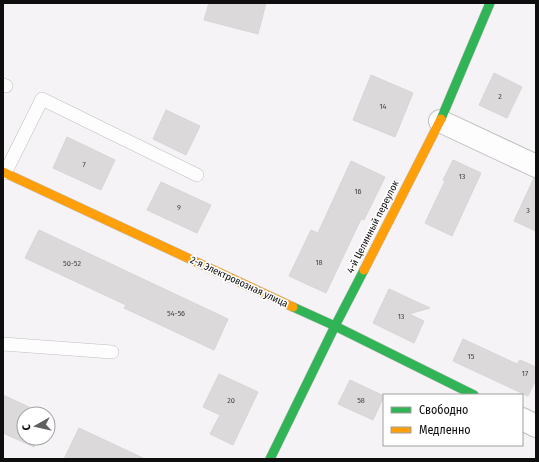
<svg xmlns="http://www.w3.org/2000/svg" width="539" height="462" font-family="'Fira Sans Condensed',sans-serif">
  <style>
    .building { fill: #dcd9da; stroke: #d8d5d6 }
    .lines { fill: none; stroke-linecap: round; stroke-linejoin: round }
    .lane-casing { stroke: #c1bfc1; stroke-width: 14 }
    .street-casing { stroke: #c1bfc1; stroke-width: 24 }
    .fast-casing { stroke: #c1bfc1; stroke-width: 10 }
    .slow-casing { stroke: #c1bfc1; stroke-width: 10 }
    .lane { stroke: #fefdfe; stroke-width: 13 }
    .street { stroke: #fefdfe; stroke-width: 22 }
    .fast { stroke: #30b455; stroke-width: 9 }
    .slow { stroke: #ff9f0a; stroke-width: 9 }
    .labels { text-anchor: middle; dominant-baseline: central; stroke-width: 3.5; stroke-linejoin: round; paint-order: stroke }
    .number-label { font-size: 8px; fill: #464445 }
    .street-label { font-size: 10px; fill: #0f0e0f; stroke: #fff }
  </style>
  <rect width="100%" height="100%" fill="#f6f3f6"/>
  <!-- building -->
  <g class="building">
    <polygon points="209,3 266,3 258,34 204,20"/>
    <polygon points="494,73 522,87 507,118 479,105"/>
    <polygon points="371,75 413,93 395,137 353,120"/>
    <polygon points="166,110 200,126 186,155 153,139"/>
    <polygon points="67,137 115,160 101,190 53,168"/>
    <polygon points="453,160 481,173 452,236 425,223 445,181 443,180"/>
    <polygon points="351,161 385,177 364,220 361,219 326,293 289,276 311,230 318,233"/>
    <polygon points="534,178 536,178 536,231 514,221"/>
    <polygon points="161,182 211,205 197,233 147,210"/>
    <polygon points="39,230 228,319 214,350 124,308 126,305 25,258"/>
    <polygon points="389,289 430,308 409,314 424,321 414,343 373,323"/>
    <polygon points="463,339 517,364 520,360 536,367 536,379 528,396 453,361"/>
    <polygon points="219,374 258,392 233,445 210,434 220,415 203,407"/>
    <polygon points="350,380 384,396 373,420 338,404"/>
    <polygon points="3,395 44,414 24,414 24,438 38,438 34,447 3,433"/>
    <polygon points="79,428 145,459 64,459"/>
  </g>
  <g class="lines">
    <defs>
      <g id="lane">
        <polyline points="3,85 6,86"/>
        <polyline points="5,173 42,99 197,175"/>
        <polyline points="3,344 112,352"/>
      </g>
      <g id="street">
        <polyline points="440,121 536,166"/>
        <polyline points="522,419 536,426"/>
      </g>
      <g id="fast">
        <polyline points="441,119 490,3"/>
        <polyline points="293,307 335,326 474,395"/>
        <polyline points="270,459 335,326 364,270"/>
      </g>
      <g id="slow">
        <polyline points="3,172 293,307"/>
        <polyline points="364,270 441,119"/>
      </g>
    </defs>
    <!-- lane casing -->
    <use href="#lane" class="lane-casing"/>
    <!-- street casing -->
    <use href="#street" class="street-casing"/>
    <!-- fast casing -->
    <use href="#fast" class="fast-casing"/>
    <!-- slow casing -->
    <use href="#slow" class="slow-casing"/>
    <!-- lane -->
    <use href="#lane" class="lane"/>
    <!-- street -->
    <use href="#street" class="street"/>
    <!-- fast -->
    <use href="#fast" class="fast"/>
    <!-- slow -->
    <use href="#slow" class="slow"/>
  </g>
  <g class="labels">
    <!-- number labels -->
    <g class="number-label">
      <text x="500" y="96">2</text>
      <text x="383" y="106">14</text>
      <text x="84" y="164">7</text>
      <text x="462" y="176">13</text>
      <text x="358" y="191">16</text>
      <text x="179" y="207">9</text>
      <text x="528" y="210">3</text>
      <text x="319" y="262">18</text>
      <text x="72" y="263">50-52</text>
      <text x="176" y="313">54-56</text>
      <text x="401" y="316">13</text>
      <text x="471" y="356">15</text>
      <text x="525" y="373">17</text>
      <text x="231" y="400">20</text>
      <text x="361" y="400">58</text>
    </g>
    <!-- street labels -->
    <g class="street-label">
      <text transform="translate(373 227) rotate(-63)">4-й Целинный переулок</text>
      <text transform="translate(239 282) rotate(25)">2-я Электровозная улица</text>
    </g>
  </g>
  <!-- border -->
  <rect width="539" height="462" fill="none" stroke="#0f0e0f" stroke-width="8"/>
  <!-- legend -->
  <rect x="383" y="394" width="140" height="52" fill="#ffffff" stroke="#9f9f9f"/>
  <rect x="391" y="407" width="20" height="6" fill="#30b455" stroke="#9f9f9f"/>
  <text x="419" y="414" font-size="12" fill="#0f0e0f">Свободно</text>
  <rect x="391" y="427" width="20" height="6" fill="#ff9f0a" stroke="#9f9f9f"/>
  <text x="419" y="434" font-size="12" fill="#0f0e0f">Медленно</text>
  <!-- north arrow -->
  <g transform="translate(36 426) rotate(262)"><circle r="19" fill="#ffffff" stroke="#9f9f9f"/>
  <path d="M0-3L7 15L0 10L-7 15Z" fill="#605e60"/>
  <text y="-6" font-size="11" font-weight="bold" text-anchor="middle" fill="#0f0e0f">С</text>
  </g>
</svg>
